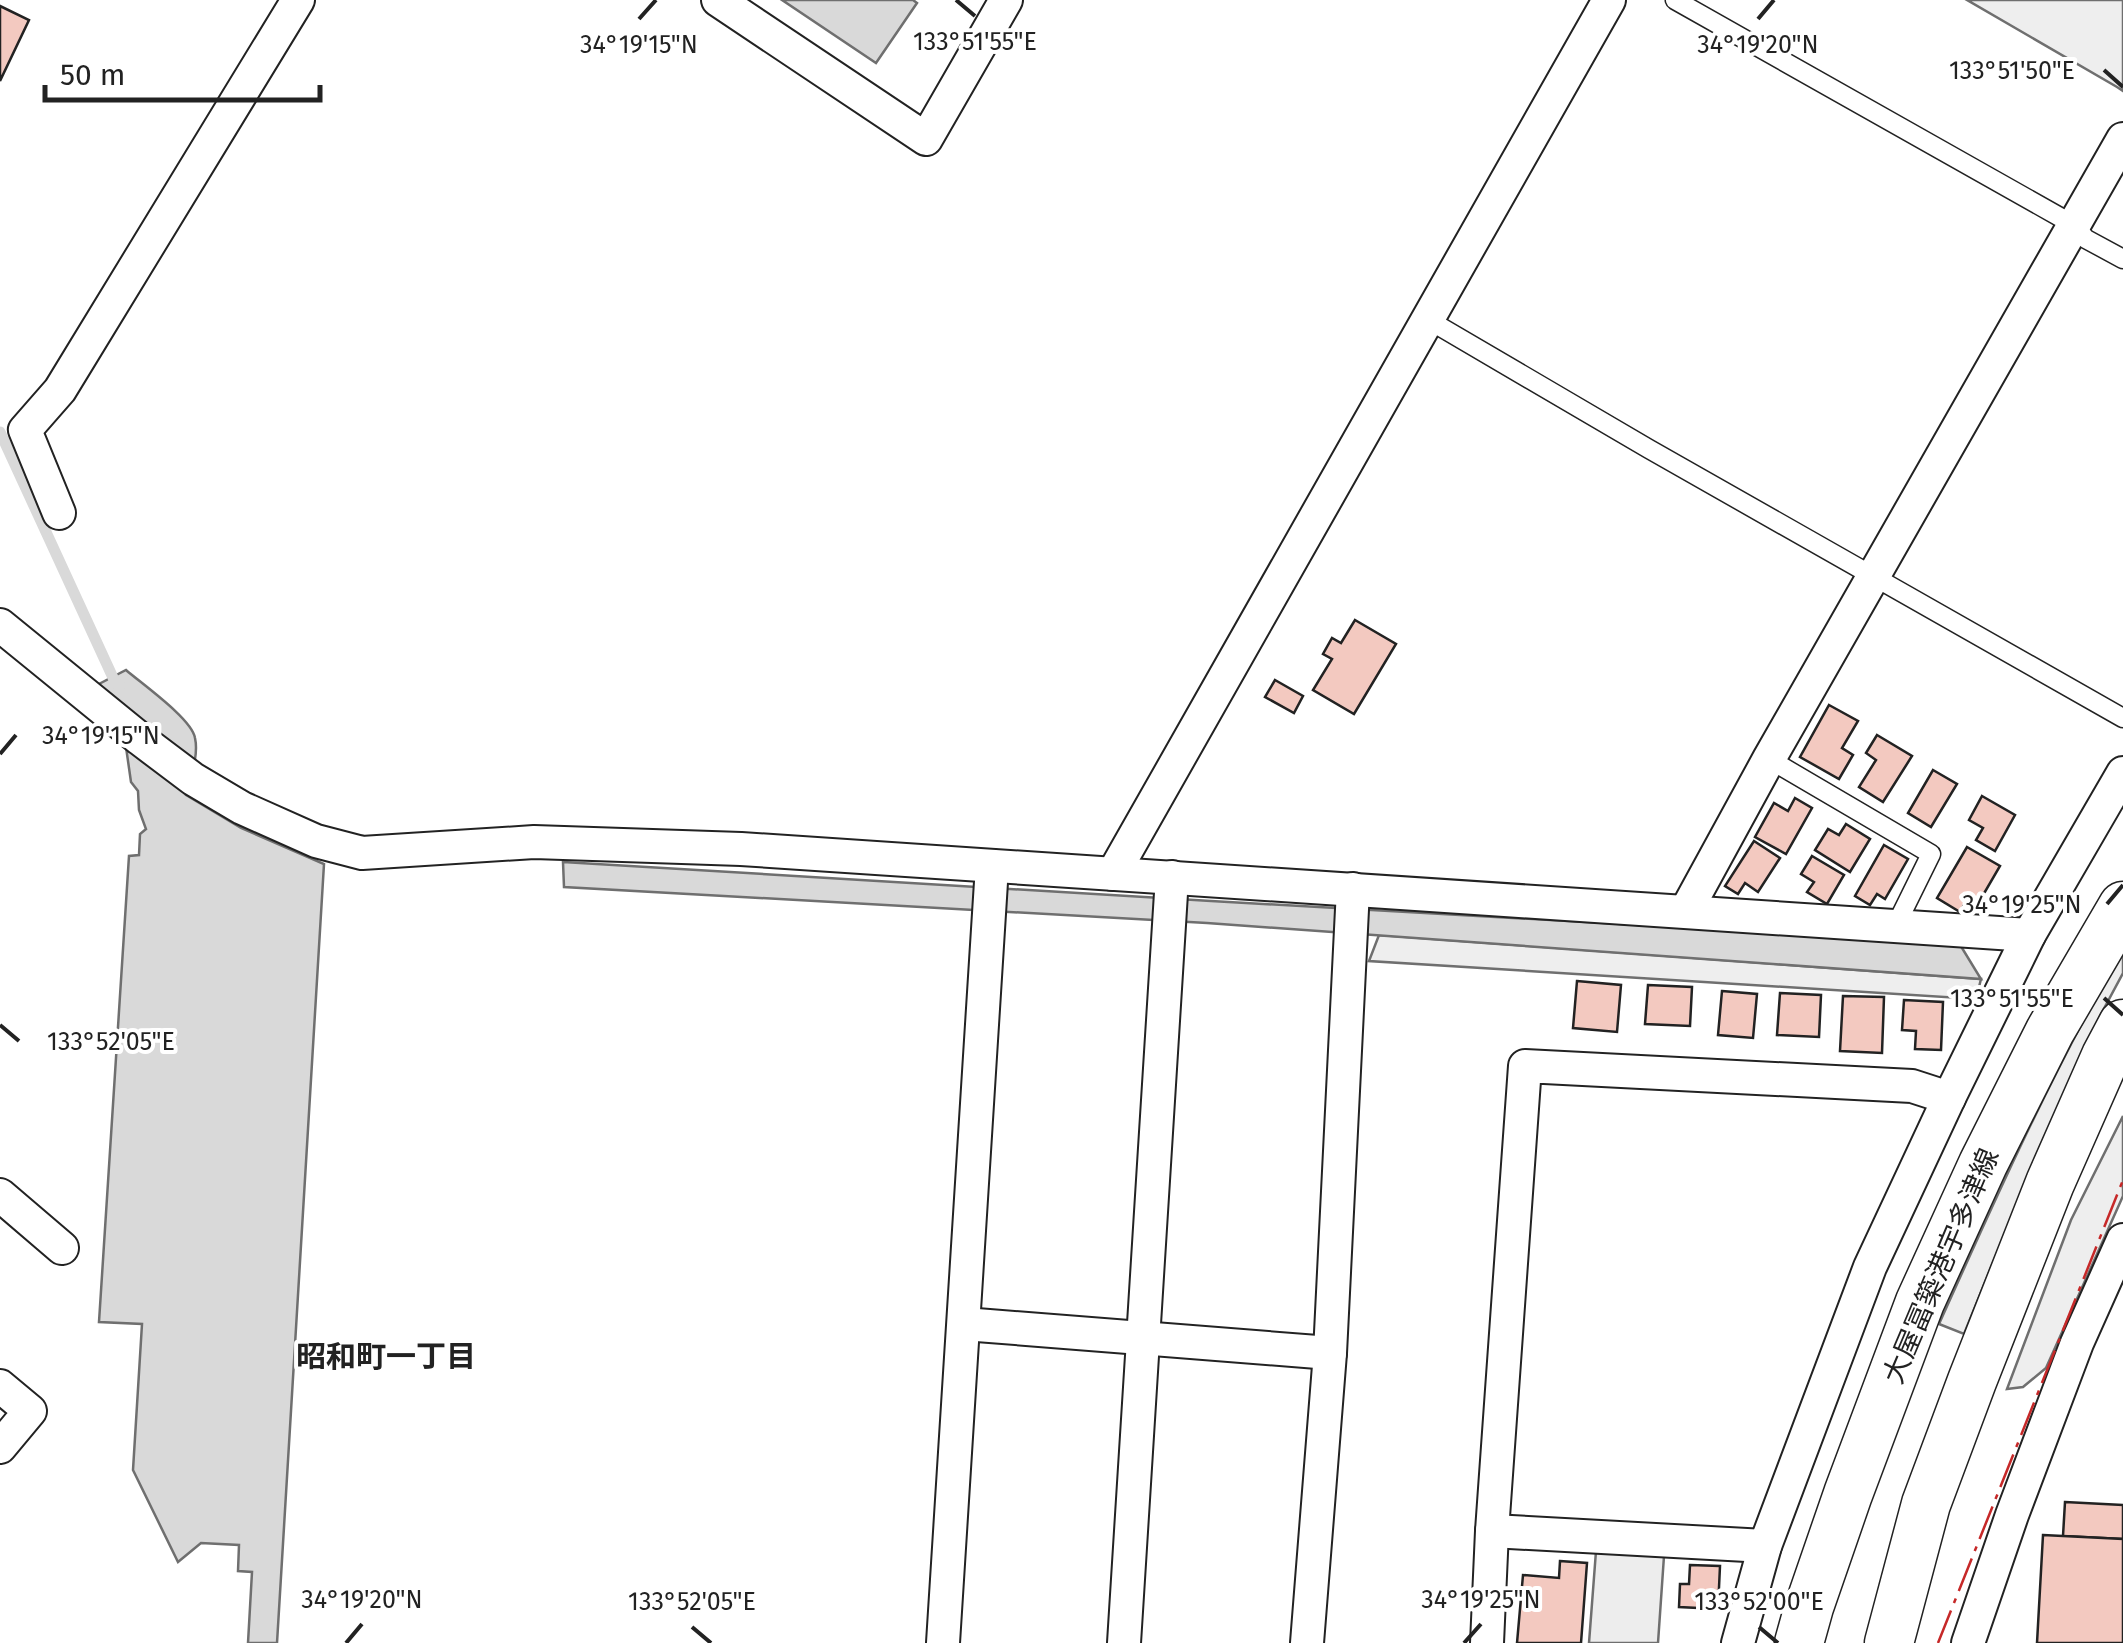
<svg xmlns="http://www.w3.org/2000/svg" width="2123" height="1643" font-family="'Fira Sans','Noto Sans JP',sans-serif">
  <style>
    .green { fill: #eee; stroke: #6f6f6f; stroke-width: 2.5 }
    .parking { fill: #ededed; stroke: #6f6f6f; stroke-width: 2.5 }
    .water { fill: #d9d9d9; stroke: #6f6f6f; stroke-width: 2.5 }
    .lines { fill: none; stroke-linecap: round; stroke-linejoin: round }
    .stream { stroke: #d9d9d9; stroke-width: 11 }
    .building { fill: #f3c9c0; stroke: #222; stroke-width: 2.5 }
    .lane-casing { stroke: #222; stroke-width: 21 }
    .street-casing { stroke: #222; stroke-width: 36 }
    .secondary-casing { stroke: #222; stroke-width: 51 }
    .lane { stroke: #fff; stroke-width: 18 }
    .street { stroke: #fff; stroke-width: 32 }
    .secondary { stroke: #fff; stroke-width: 48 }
    .power { stroke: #c62828; stroke-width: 2.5; stroke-dasharray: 35 8 5 8; stroke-linecap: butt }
    .ticks { fill: none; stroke: #222; stroke-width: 4 }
    .labels { text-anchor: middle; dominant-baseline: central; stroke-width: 8; stroke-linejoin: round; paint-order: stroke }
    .street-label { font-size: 28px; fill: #222; stroke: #fff }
    .neighbourhood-label { font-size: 30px; font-weight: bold; fill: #222; stroke: #fff }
    .ticks-label { font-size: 25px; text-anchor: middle; fill: #222; stroke: #fff; stroke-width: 8; stroke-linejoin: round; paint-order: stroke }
  </style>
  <rect width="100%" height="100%" fill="#fff"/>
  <!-- green -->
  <g class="green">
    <polygon points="1967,0 2123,0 2123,91 2117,87"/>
    <polygon points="1379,935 1981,979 1976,999 1369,961"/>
    <path d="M2123,949V973L2100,1016L2040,1147L1964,1334L1939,1324C1996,1197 2053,1070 2123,949Z"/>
    <polygon points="2123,1116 2123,1196 2046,1368 2023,1387 2007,1389 2071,1220"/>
  </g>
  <!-- parking -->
  <polygon class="parking" points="1596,1551 1664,1556 1658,1643 1589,1643"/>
  <!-- water -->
  <g class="water">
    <polygon points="782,0 913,0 917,3 876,63"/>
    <path d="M126,670C142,684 192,719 195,738C199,756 190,778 186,795L241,828L324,864L277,1643H248L252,1572L238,1571L239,1545L201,1543L178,1562L133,1470L142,1324L99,1322L129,856L139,855L140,834L146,829L139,810L138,791L131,782L126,747L97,685Z"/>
    <polygon points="563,862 1211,901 1959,943 1981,979 1207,923 564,887"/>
  </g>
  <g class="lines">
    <!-- stream -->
    <polyline class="stream" points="0,432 115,682 120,686"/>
  </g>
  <!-- building -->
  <g class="building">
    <polygon points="0,6 29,20 0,81"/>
    <polygon points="1355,620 1396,644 1354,714 1313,690 1332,659 1323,654 1332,638 1341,643"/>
    <polygon points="1275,680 1303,696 1294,713 1265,697"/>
    <polygon points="1829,705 1858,721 1842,748 1853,755 1839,779 1800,757"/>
    <polygon points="1877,735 1912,756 1883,802 1859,787 1876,760 1866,753"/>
    <polygon points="1933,770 1957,784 1931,827 1908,813"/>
    <polygon points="1982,796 2015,815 1995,851 1976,840 1983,828 1969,820"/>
    <polygon points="1795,798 1812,808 1786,854 1755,837 1774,803 1788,811"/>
    <polygon points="1846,824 1870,839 1850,872 1815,850 1828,829 1839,835"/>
    <polygon points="1754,841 1780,858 1758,892 1745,883 1738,894 1725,886"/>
    <polygon points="1884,845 1908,859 1885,899 1877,894 1870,905 1855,896"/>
    <polygon points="1967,847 2000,866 1975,909 1965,903 1960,912 1937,898"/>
    <polygon points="1812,856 1844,875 1827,904 1807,892 1814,882 1801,874"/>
    <polygon points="1577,981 1621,985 1617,1032 1573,1028"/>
    <polygon points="1648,985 1692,987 1690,1026 1645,1024"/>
    <polygon points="1722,991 1757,994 1753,1038 1718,1035"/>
    <polygon points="1780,993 1821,995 1819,1037 1777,1035"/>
    <polygon points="1843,996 1884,997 1882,1053 1840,1051"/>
    <polygon points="1904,1000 1943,1002 1941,1050 1915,1049 1916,1031 1902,1030"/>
    <polygon points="2065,1502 2123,1505 2123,1539 2063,1536"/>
    <polygon points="2043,1535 2123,1539 2123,1643 2037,1643"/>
    <polygon points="1560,1561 1587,1563 1581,1643 1517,1643 1523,1575 1559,1578"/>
    <polygon points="1690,1565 1720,1566 1718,1609 1679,1607 1680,1584 1689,1584"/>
  </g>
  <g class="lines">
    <defs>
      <g id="lane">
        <polyline points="1675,0 2074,225 2086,239 2123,259"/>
        <polyline points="1427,319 1649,449 2123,718"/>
        <polyline points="1769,759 1931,854 1896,925"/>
      </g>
      <g id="street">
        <polyline points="718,0 926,139 1006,0"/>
        <polyline points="59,513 25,430 60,390 298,0"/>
        <polyline points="0,625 140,739 193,779 242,808 316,841 362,853 534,842 741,849 2029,935"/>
        <polyline points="1113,874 1609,0"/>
        <polyline points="1686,911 1769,759 2123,139"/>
        <polyline points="0,1195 62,1248"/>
        <polyline points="964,1324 1330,1353"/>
        <polyline points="0,1386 30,1411 0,1447"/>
        <polyline points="1492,1531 1765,1546"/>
        <polyline points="943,1643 992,866"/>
        <polyline points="1124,1643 1172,877"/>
        <polyline points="1307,1643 1330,1353 1353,889"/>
        <polyline points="1487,1643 1492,1531 1525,1066 1912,1086 1949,1098"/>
        <polyline points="1738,1643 1765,1546 1870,1267 1949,1098 2029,935 2123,773"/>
        <polyline points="1968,1643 2012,1515 2077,1343 2123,1240"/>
      </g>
      <g id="secondary">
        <polyline points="1799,1643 1809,1607 1848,1494 1920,1302 1983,1164 2050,1031 2123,906"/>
        <polyline points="1889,1643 1926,1504 1972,1381 2050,1183 2106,1056 2123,1024"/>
      </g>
    </defs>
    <!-- lane casing -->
    <use href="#lane" class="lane-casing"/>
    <!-- street casing -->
    <use href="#street" class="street-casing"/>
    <!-- secondary casing -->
    <use href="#secondary" class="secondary-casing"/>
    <!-- lane -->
    <use href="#lane" class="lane"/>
    <!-- street -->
    <use href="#street" class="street"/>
    <!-- secondary -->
    <use href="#secondary" class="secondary"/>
    <!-- power -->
    <polyline class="power" points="1938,1643 2123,1180"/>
  </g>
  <!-- ticks -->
  <path class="ticks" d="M956,0L975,16M639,19L656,0M1758,19L1774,0M2104,70L2123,87M0,754L16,735M2107,904L2123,885M2104,998L2123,1015M0,1025L19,1041M692,1627L711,1643M1759,1627L1778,1643M346,1643L362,1624M1464,1643L1481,1624"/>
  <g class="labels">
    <!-- street labels -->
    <g class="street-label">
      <text transform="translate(1941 1266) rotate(-67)">大屋冨築港宇多津線</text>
    </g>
    <!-- neighbourhood labels -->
    <g class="neighbourhood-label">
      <text x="386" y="1357">昭和町一丁目</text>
    </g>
  </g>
  <g class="ticks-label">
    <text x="975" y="50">133°51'55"E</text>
    <text x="639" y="53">34°19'15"N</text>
    <text x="1758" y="53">34°19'20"N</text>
    <text x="2012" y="79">133°51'50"E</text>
    <text x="101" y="744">34°19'15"N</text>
    <text x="2022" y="913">34°19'25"N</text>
    <text x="2012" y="1007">133°51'55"E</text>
    <text x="111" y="1050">133°52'05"E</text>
    <text x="362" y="1608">34°19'20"N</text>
    <text x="1481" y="1608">34°19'25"N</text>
    <text x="692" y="1610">133°52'05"E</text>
    <text x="1759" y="1610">133°52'00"E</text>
  </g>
  <!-- scale -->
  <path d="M45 85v15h275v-15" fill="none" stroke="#222222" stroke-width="5"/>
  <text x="60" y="85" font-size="30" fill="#222222" stroke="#ffffff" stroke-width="8" paint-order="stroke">50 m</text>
</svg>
